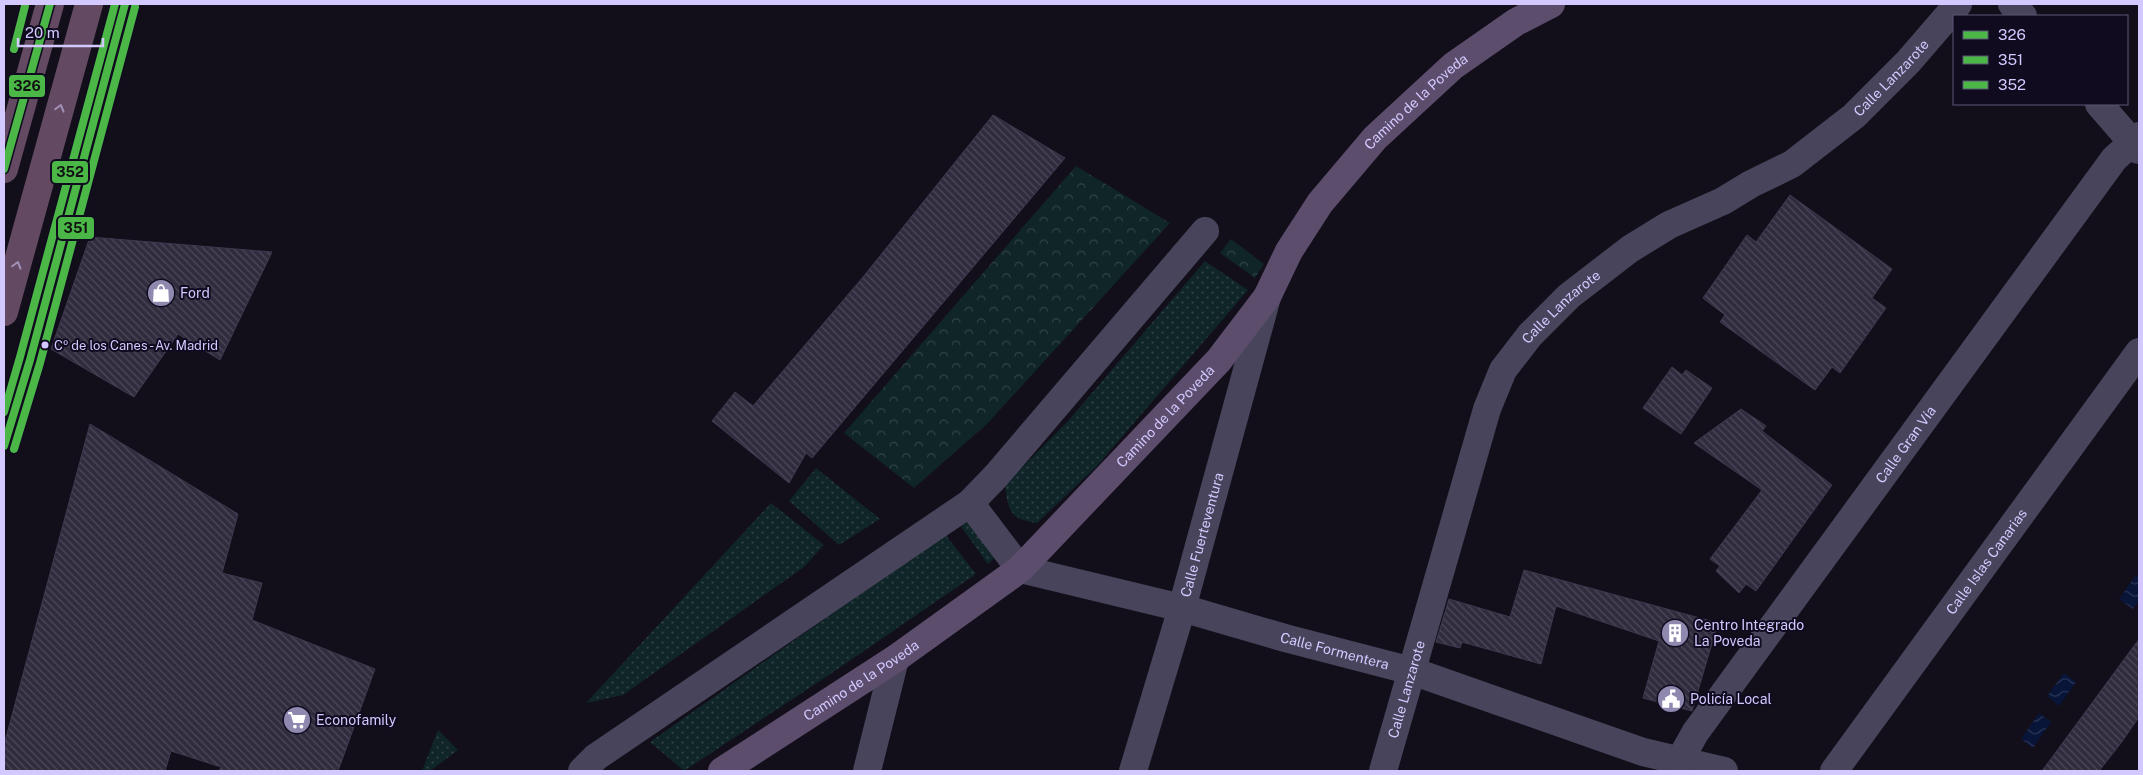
<svg xmlns="http://www.w3.org/2000/svg" width="2143" height="775" font-family="'Public Sans',sans-serif">
  <style>
    .grass { fill: url(#grass-dots) }
    .park { fill: url(#park-crowns) }
    .water { fill: url(#water-waves) }
    .building { fill: url(#building-back-hatch); stroke: #3e3950 }
    .lines { fill: none; stroke-linecap: round; stroke-linejoin: round }
    .minor { stroke: #47445b; stroke-width: 28 }
    .major { stroke: #5c4d6d; stroke-width: 28 }
    .highway { stroke: #634a62; stroke-width: 28 }
    .bus-1-casing { stroke: #100b1f; stroke-width: 11 }
    .bus-2-casing { stroke: #100b1f; stroke-width: 11 }
    .bus-3-casing { stroke: #100b1f; stroke-width: 11 }
    .bus-1 { stroke: #4ab747; stroke-width: 8 }
    .bus-2 { stroke: #4ab747; stroke-width: 8 }
    .bus-3 { stroke: #4ab747; stroke-width: 8 }
    .oneway { stroke: #a190b8 }
    .bus-dot { fill: #d3c9ff; stroke: #100b1f; stroke-width: 2 }
    .labels { text-anchor: middle; dominant-baseline: central; stroke-width: 4; stroke-linejoin: round; paint-order: stroke }
    .bus-label { font-size: 13px; fill: #d3c9ff; stroke: #100b1f; text-anchor: start }
    .street-label { font-size: 14px; fill: #d3c9ff; stroke: #100b1f }
    .poi-label { font-size: 14px; fill: #d3c9ff; stroke: #100b1f; text-anchor: start }
    .line-badge { stroke: #100b1f; stroke-width: 2 }
    .pale-badge-label { font-size: 14px; text-anchor: middle; font-weight: bold; fill: #111 }
  </style>
  <defs>
    <pattern id="grass-dots" width="8" height="8" patternUnits="userSpaceOnUse" patternTransform="scale(1.25)"><rect width="8" height="8" fill="#0f2527"/><path d="M2 2h.1M6 6h.1" fill="none" stroke="#314347" stroke-width="1.8" stroke-linecap="round"/></pattern>
    <pattern id="park-crowns" width="20" height="18" patternUnits="userSpaceOnUse" patternTransform="scale(1.25)"><rect width="20" height="18" fill="#0f2527"/><path d="M2 6a3 3 0 1 1 6 0M12 15a3 3 0 1 1 6 0" fill="none" stroke="#314347"/></pattern>
    <pattern id="water-waves" width="16" height="10" patternUnits="userSpaceOnUse" patternTransform="scale(1.25)"><rect width="16" height="10" fill="#081539"/><path d="M0 5q4-4 8 0t8 0" fill="none" stroke="#2b3657"/></pattern>
    <pattern id="building-back-hatch" width="6" height="6" patternUnits="userSpaceOnUse" patternTransform="scale(1.25)"><rect width="6" height="6" fill="#302c3e"/><path d="M-1 5l2 2M0 0l6 6M5-1l2 2" fill="none" stroke="#4d495b"/></pattern>
  </defs>
  <rect width="100%" height="100%" fill="#120f1a"/>
  <!-- grass -->
  <g class="grass">
    <path d="M1205,261L1248,290L1097,466L1037,523C1010,519 1008,511 1005,485L1068,421Z"/>
    <polygon points="816,468 880,519 839,545 789,501"/>
    <polygon points="771,503 824,545 804,567 623,695 586,703"/>
    <polygon points="957,521 975,522 997,555 988,564"/>
    <polygon points="945,534 976,574 826,677 684,771 650,742"/>
    <polygon points="438,730 458,750 430,771 422,771"/>
  </g>
  <!-- park -->
  <g class="park">
    <polygon points="1076,166 1170,223 987,424 914,488 844,433"/>
    <polygon points="1231,239 1264,264 1255,278 1220,253"/>
  </g>
  <!-- water -->
  <g class="water">
    <polygon points="2136,575 2139,577 2139,600 2133,609 2119,599"/>
    <polygon points="2064,673 2076,682 2059,706 2047,696"/>
    <polygon points="2039,713 2051,722 2033,748 2021,739"/>
  </g>
  <!-- building -->
  <g class="building">
    <polygon points="993,115 1065,158 812,458 806,453 789,483 712,421 735,392 753,406 863,277"/>
    <polygon points="1790,195 1892,269 1872,298 1886,308 1840,373 1832,367 1815,390 1720,322 1725,315 1703,298 1747,235 1756,242"/>
    <polygon points="90,237 272,252 220,360 178,334 134,397 51,349"/>
    <polygon points="1672,367 1682,375 1686,370 1712,388 1681,434 1643,408"/>
    <polygon points="1741,409 1766,426 1762,431 1832,485 1756,591 1746,584 1739,593 1716,571 1720,566 1710,559 1762,490 1694,443"/>
    <polygon points="90,424 238,514 222,573 262,583 252,620 375,669 338,771 219,771 221,767 171,751 165,771 4,771 4,745"/>
    <polygon points="1524,570 1718,623 1692,711 1643,698 1659,641 1556,606 1541,664 1462,642 1460,648 1436,642 1449,599 1510,617"/>
    <polygon points="2139,639 2139,717 2121,743 2099,771 2042,771"/>
  </g>
  <g class="lines">
    <!-- minor -->
    <g class="minor">
      <polyline points="2012,4 2023,16"/>
      <polyline points="2099,104 2139,150"/>
      <path id="s1" d="M970,503L1020,569L1182,608L1285,638L1412,671L1643,752L1724,771"/>
      <path id="s2" d="M1680,760L1695,733L2114,159L2139,136"/>
      <polyline points="582,771 596,757 970,503 996,476 1205,231"/>
      <polyline points="867,771 895,659"/>
      <path id="s3" d="M1133,771L1182,608L1267,297"/>
      <path id="s4" d="M1383,771L1487,409L1503,370L1530,335L1569,296L1630,249L1669,225L1723,201L1751,184L1792,164L1854,116L1908,62L1958,4"/>
      <path id="s5" d="M1834,771L2139,352"/>
    </g>
    <!-- major -->
    <path class="major" id="s6" d="M722,771L895,659L1020,569L1219,360L1267,297L1289,251L1320,203L1375,138L1453,66L1516,22L1551,4"/>
    <!-- highway -->
    <g class="highway">
      <polyline points="4,169 50,4"/>
      <polyline points="4,312 89,4"/>
    </g>
    <defs>
      <g id="bus-1">
        <polyline points="4,169 50,4"/>
        <polyline points="4,446 30,360 125,4"/>
      </g>
      <g id="bus-2">
        <polyline points="14,49 25,6"/>
        <polyline points="14,449 40,363 135,7"/>
      </g>
      <polyline id="bus-3" points="4,412 20,357 115,4"/>
    </defs>
    <!-- bus-1 casing -->
    <use href="#bus-1" class="bus-1-casing"/>
    <!-- bus-2 casing -->
    <use href="#bus-2" class="bus-2-casing"/>
    <!-- bus-3 casing -->
    <use href="#bus-3" class="bus-3-casing"/>
    <!-- bus-1 -->
    <use href="#bus-1" class="bus-1"/>
    <!-- bus-2 -->
    <use href="#bus-2" class="bus-2"/>
    <!-- bus-3 -->
    <use href="#bus-3" class="bus-3"/>
  </g>
  <!-- one-way arrows -->
  <defs><path id="oneway-chevron" d="M-2-3.5L2.5 0L-2 3.5" fill="none" stroke-width="1.6" stroke-linecap="round" stroke-linejoin="round" transform="scale(1.25)"/></defs>
  <g class="oneway">
    <use href="#oneway-chevron" transform="translate(60 108) rotate(-74)"/>
    <use href="#oneway-chevron" transform="translate(17 265) rotate(-74)"/>
  </g>
  <!-- icons -->
  <defs>
    <symbol id="shop-disc" viewBox="-11 -11 22 22"><circle r="9.5" fill="#8f88af" stroke="#100b1f"/><path d="M-5-2.5h2.3a2.7 3.5 0 0 1 5.4 0H5L5.5 6h-11ZM-1.5-2.5h3a1.5 2.3 0 0 0-3 0Z" fill="#fff"/></symbol>
    <symbol id="building-disc" viewBox="-11 -11 22 22"><circle r="9.5" fill="#8f88af" stroke="#100b1f"/><path d="M-4-6H4V6H1V3H-1V6H-4ZM-2.5-4.3h1.7v1.8h-1.7ZM.8-4.3h1.7v1.8H.8ZM-2.5-1h1.7V.8h-1.7ZM.8-1h1.7V.8H.8Z" fill="#fff"/></symbol>
    <symbol id="civic-disc" viewBox="-11 -11 22 22"><circle r="9.5" fill="#8f88af" stroke="#100b1f"/><path d="M-.6-6.5H3V-4.5H.6V-3L4-1V1h2V6H-6V1h2V-1L-.6-3ZM-1.2 2.5V6h2.4V2.5Z" fill="#fff"/></symbol>
    <symbol id="supermarket-disc" viewBox="-11 -11 22 22"><circle r="9.5" fill="#8f88af" stroke="#100b1f"/><path d="M-6-5.5h2.5l.6 2H6L4.5 2H-2.5L-4.4-4H-6ZM-1.5 3.2a1.3 1.3 0 1 0 .1 0ZM3 3.2a1.3 1.3 0 1 0 .1 0Z" fill="#fff"/></symbol>
  </defs>
  <g fill-rule="evenodd">
    <use href="#shop-disc" x="145" y="277" width="32" height="32"/>
    <use href="#building-disc" x="1659" y="617" width="32" height="32"/>
    <use href="#civic-disc" x="1655" y="683" width="32" height="32"/>
    <use href="#supermarket-disc" x="281" y="704" width="32" height="32"/>
  </g>
  <!-- markers -->
  <circle class="bus-dot" cx="45" cy="345" r="4.5"/>
  <g class="labels">
    <!-- bus labels -->
    <g class="bus-label">
      <text x="54" y="345">Cº de los Canes - Av. Madrid</text>
    </g>
    <!-- street labels -->
    <g class="street-label">
      <text stroke="none"><textPath href="#s4" startOffset="910">Calle Lanzarote</textPath></text>
      <text stroke="none"><textPath href="#s6" startOffset="976">Camino de la Poveda</textPath></text>
      <text stroke="none"><textPath href="#s4" startOffset="505">Calle Lanzarote</textPath></text>
      <text stroke="none"><textPath href="#s6" startOffset="571">Camino de la Poveda</textPath></text>
      <text stroke="none"><textPath href="#s2" startOffset="388">Calle Gran Vía</textPath></text>
      <text stroke="none"><textPath href="#s3" startOffset="246">Calle Fuerteventura</textPath></text>
      <text stroke="none"><textPath href="#s5" startOffset="259">Calle Islas Canarias</textPath></text>
      <text stroke="none"><textPath href="#s1" startOffset="408">Calle Formentera</textPath></text>
      <text stroke="none"><textPath href="#s6" startOffset="166">Camino de la Poveda</textPath></text>
      <text stroke="none"><textPath href="#s4" startOffset="85">Calle Lanzarote</textPath></text>
    </g>
    <!-- poi labels -->
    <g class="poi-label">
      <text x="180" y="293">Ford</text>
      <text x="1694" y="625">Centro Integrado<tspan x="1694" dy="16">La Poveda</tspan></text>
      <text x="1690" y="699">Policía Local</text>
      <text x="316" y="720">Econofamily</text>
    </g>
  </g>
  <g class="line-badge">
    <rect x="8" y="74" width="38" height="24" rx="5" fill="#4ab747"/>
    <rect x="51" y="160" width="38" height="24" rx="5" fill="#4ab747"/>
    <rect x="57" y="216" width="38" height="24" rx="5" fill="#4ab747"/>
  </g>
  <g class="pale-badge-label">
    <text x="27" y="91">326</text>
    <text x="70" y="177">352</text>
    <text x="76" y="233">351</text>
  </g>
  <!-- border -->
  <rect width="2143" height="775" fill="none" stroke="#d3c9ff" stroke-width="10"/>
  <!-- legend -->
  <rect x="1953" y="15" width="175" height="90" fill="#100b1f" stroke="#5e5779"/>
  <rect x="1963" y="31" width="25" height="8" fill="#4ab747" stroke="#5e5779"/>
  <text x="1998" y="40" font-size="15" fill="#d3c9ff">326</text>
  <rect x="1963" y="56" width="25" height="8" fill="#4ab747" stroke="#5e5779"/>
  <text x="1998" y="65" font-size="15" fill="#d3c9ff">351</text>
  <rect x="1963" y="81" width="25" height="8" fill="#4ab747" stroke="#5e5779"/>
  <text x="1998" y="90" font-size="15" fill="#d3c9ff">352</text>
  <!-- scale -->
  <path d="M18 38v8h85v-8" fill="none" stroke="#d3c9ff" stroke-width="2.5"/>
  <text x="25" y="38" font-size="15" fill="#d3c9ff" stroke="#100b1f" stroke-width="4" paint-order="stroke">20 m</text>
</svg>
